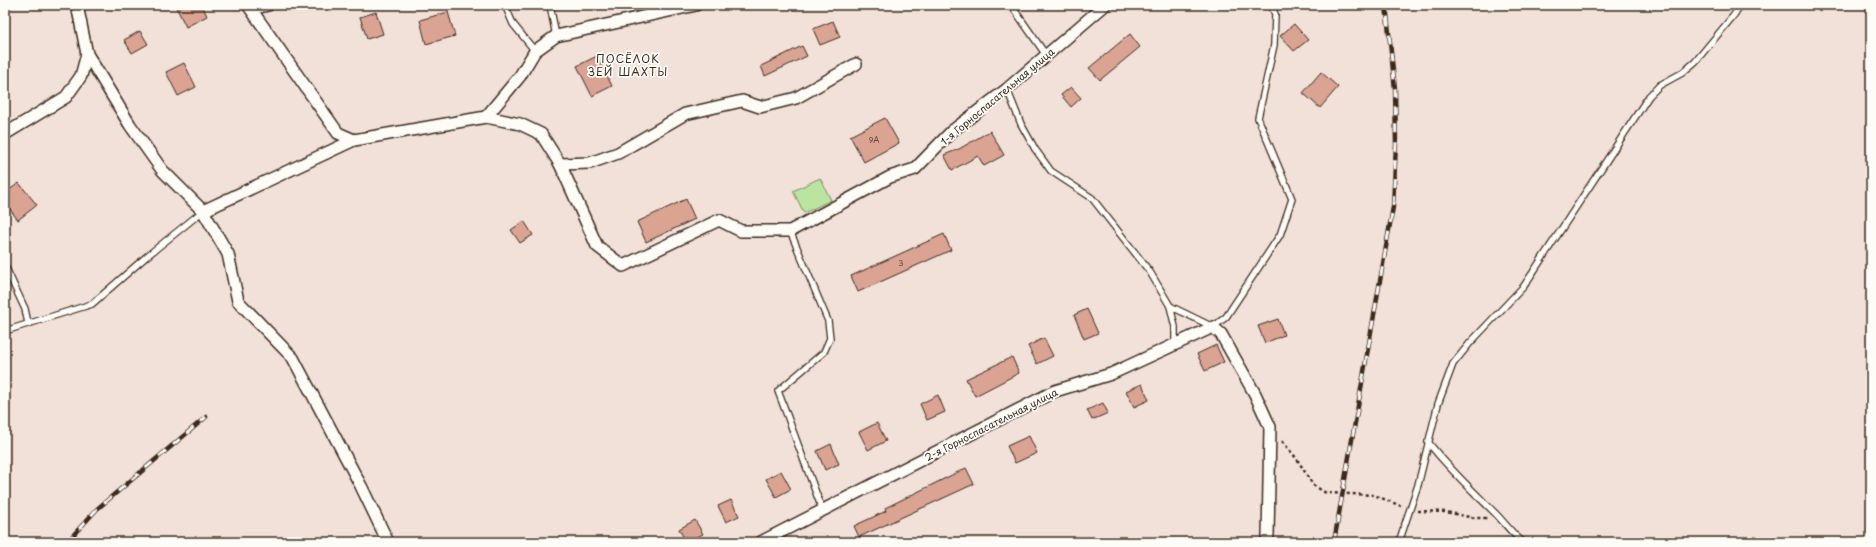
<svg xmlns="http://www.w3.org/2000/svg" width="1876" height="547" font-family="'Playpen Sans',sans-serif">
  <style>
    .green { fill: #bae4a0; stroke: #7a875f }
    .building { fill: #daa392; stroke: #3b2a1e }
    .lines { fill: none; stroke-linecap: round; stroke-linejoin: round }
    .service-casing { stroke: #3b2a1e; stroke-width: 8 }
    .minor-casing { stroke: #3b2a1e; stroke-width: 14 }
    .path { stroke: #3b2a1e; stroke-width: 2.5; stroke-dasharray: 3 3; stroke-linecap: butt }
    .service { stroke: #fdfcf7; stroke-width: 5.5 }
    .minor { stroke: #fdfcf7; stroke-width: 11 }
    .rail-casing { stroke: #3b2a1e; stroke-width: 4.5 }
    .rail { stroke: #fdfcf7; stroke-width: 3; stroke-dasharray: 9; stroke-linecap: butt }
    .labels { text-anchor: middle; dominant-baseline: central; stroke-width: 3.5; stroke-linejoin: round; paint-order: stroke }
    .number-label { font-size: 8px; fill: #63483b }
    .street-label { font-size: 10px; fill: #3b2a1e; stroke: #fdfcf7 }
    .neighbourhood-label { font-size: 11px; letter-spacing: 1px; fill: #3b2a1e; stroke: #fdfcf7 }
  </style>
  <rect width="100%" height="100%" fill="#f2e1d9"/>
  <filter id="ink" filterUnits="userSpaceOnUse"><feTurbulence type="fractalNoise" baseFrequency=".025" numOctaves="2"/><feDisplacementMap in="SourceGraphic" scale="8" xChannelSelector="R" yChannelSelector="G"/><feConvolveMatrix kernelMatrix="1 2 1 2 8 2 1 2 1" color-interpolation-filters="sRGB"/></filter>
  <g filter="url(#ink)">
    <!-- green -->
    <polygon class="green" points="820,178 831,200 804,213 793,191"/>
    <!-- building -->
    <g class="building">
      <polygon points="175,5 202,5 207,16 186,27"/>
      <polygon points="376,12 383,34 367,39 360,17"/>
      <polygon points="448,12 455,36 426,44 420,20"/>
      <polygon points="833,21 840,37 820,45 813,29"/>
      <polygon points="1294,24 1308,40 1294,51 1280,36"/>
      <polygon points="140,31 148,44 132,53 124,40"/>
      <polygon points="1130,34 1140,47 1100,80 1089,68"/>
      <polygon points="802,46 807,56 765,76 761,66"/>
      <polygon points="597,56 612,86 592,96 577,66"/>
      <polygon points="184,63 196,87 178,96 166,72"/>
      <polygon points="1321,72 1338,87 1320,108 1303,93"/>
      <polygon points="1071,87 1081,98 1071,107 1061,95"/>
      <polygon points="885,118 899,143 864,162 850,136"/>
      <polygon points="990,131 1004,155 984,166 978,156 952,170 944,155 959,149"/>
      <polygon points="19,183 37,205 18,220 5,203 5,193"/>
      <polygon points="686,199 695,219 646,242 637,222"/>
      <polygon points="524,221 533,235 520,243 511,230"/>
      <polygon points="944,234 951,250 858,292 851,276"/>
      <polygon points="1087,309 1098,333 1084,339 1074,315"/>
      <polygon points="1278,319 1284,335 1265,343 1258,326"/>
      <polygon points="1044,338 1053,356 1037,364 1028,346"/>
      <polygon points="1216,345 1224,362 1205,371 1197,354"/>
      <polygon points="1012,357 1019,373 975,396 966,379"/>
      <polygon points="1142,384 1149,400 1134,407 1126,391"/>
      <polygon points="938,395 945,412 927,420 920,404"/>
      <polygon points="1103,403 1108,413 1092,420 1087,410"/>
      <polygon points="877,423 886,441 868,450 859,432"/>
      <polygon points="1029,436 1037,453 1015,463 1007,446"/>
      <polygon points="831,444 839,464 825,470 817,451"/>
      <polygon points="966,468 974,484 859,537 854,526 886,511 885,508"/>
      <polygon points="781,471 791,489 776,497 766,479"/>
      <polygon points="731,500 739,516 726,522 718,506"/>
      <polygon points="695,520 703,534 686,542 679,529"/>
    </g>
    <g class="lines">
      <defs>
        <g id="service">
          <polyline points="505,5 513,24 535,51"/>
          <polyline points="550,5 556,36"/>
          <polyline points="1011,5 1046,55"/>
          <polyline points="1007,89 1021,124 1035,149 1051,171 1092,198 1150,272 1170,306 1213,327 1226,317 1280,235 1292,199 1258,118 1274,45 1275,14 1271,5"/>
          <polyline points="790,231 828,321 830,338 824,352 778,391 822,509"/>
          <polyline points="5,266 25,309 28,323"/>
          <polyline points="1170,306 1175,327 1175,343"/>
          <polyline points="5,331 92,304 147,256 203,211"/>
          <path d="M1428,442C1448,468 1472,490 1495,513C1505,523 1512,534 1523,542"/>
          <polyline points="1399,542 1418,485 1438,404 1453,364 1470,343 1524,286 1649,96 1660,85 1682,73 1695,62 1734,15 1740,5"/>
        </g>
        <g id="minor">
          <polyline points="77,5 87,54 130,125 162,170 203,211 228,254 238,301 293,358 361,486 388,542"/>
          <polyline points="248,5 338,133 354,140"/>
          <polyline points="251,9 268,5"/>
          <polyline points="486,117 520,76 535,51 556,36 696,5"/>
          <polyline points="5,134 66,97 81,76 87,54"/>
          <polyline points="560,164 590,163 618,153 685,114 742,101 760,107 796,98 856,64"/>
          <polyline points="203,211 354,140 486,117 520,124 541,134 560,164 597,246 623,266 719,220 741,231 790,231 890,177 915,169 952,131 1007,89 1105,5"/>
          <polyline points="761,542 1055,391 1111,374 1213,327 1221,334 1255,394 1270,427 1268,536 1266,542"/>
        </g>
      </defs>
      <!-- service casing -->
      <use href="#service" class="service-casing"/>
      <!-- minor casing -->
      <use href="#minor" class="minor-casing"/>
      <!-- path -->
      <g class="path">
        <polyline points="1282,441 1297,459 1313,485 1326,493 1374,495 1401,506"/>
        <polyline points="1418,511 1446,512 1474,518 1488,518"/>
      </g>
      <!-- service -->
      <use href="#service" class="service"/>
      <!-- minor -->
      <use href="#minor" class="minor"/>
      <defs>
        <g id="rail">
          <polyline points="67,542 97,509 206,417"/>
          <polyline points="1334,542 1393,207 1396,144 1395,89 1386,5"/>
        </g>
      </defs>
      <!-- rail casing -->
      <use href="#rail" class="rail-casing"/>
      <!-- rail -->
      <use href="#rail" class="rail"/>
    </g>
  </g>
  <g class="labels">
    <!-- number labels -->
    <g class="number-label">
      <text x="874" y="140">9А</text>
      <text x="901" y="263">3</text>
    </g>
    <!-- street labels -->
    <g class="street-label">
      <text transform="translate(997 96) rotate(-40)">1-я Горноспасательная улица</text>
      <text transform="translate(991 424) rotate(-27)">2-я Горноспасательная улица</text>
    </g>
    <!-- neighbourhood labels -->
    <g class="neighbourhood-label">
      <text x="628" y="58">ПОСЁЛОК<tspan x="628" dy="13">3ЕЙ ШАХТЫ</tspan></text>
    </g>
  </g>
  <!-- margin -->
  <rect width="1876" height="547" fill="none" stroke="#fdfcf7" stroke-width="20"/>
  <rect x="10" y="10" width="1856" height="527" fill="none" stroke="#3b2a1e" stroke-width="1.5" filter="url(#ink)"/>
</svg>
